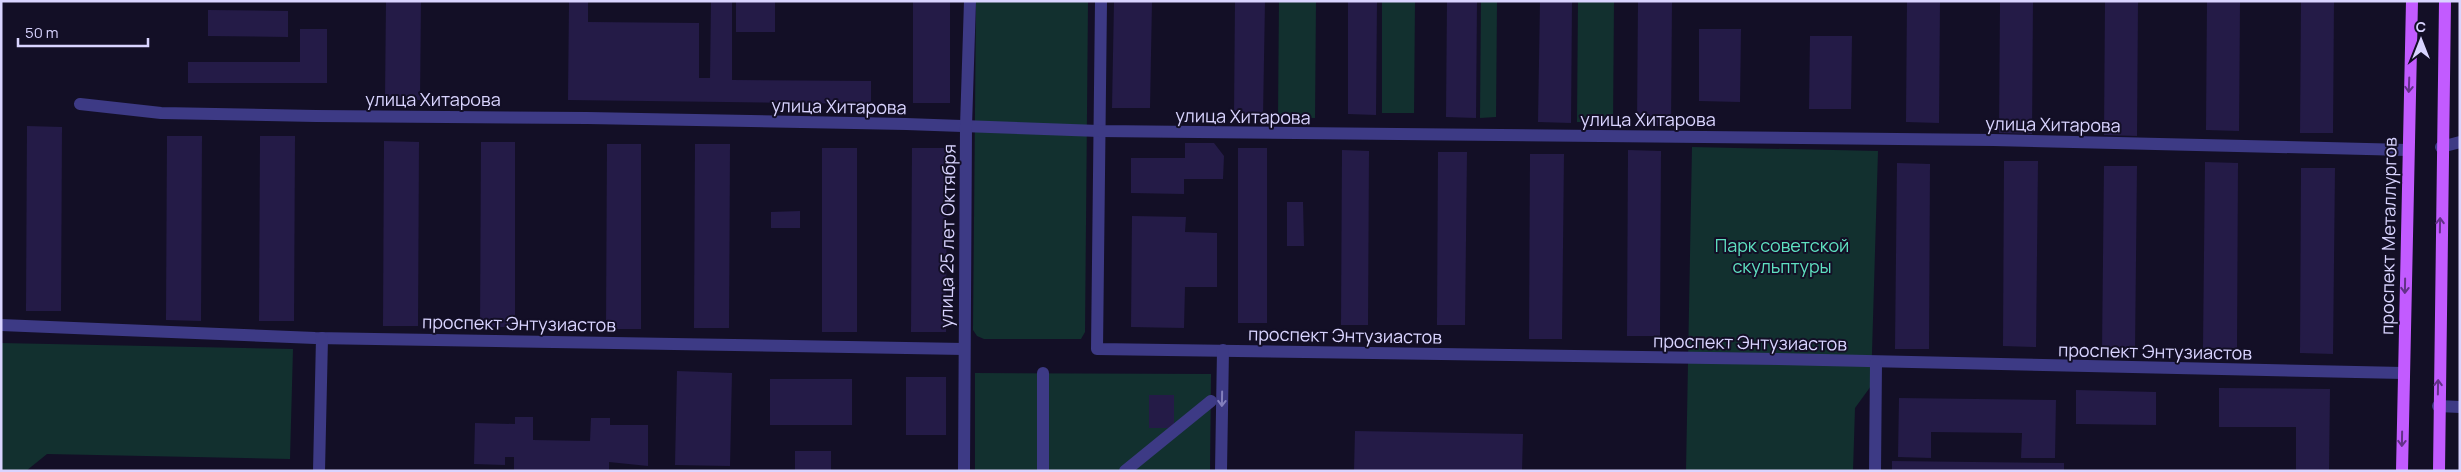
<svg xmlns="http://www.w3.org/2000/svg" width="2461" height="472" font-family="Manrope,sans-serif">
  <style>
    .green { fill: #12302f }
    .building { fill: #241b47 }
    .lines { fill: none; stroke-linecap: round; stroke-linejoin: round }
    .minor { stroke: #3d3a85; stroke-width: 12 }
    .major { stroke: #c25bff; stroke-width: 12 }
    .oneway { stroke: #623188 }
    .oneway2 { stroke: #837fbc }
    .labels { text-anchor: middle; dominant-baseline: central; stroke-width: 4; stroke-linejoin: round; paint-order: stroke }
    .street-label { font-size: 18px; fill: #d9d4ff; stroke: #130f26 }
    .park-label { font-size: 18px; fill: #5fe0c0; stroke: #130f26 }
  </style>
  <rect width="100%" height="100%" fill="#130f26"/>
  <!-- green -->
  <g class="green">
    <polygon points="976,1 1088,1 1085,332 1081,339 984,339 977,336 973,330"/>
    <polygon points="1279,1 1316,1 1315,118 1278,117"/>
    <polygon points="1382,1 1415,1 1414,113 1382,113"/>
    <polygon points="1481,1 1497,1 1496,117 1480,118"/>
    <polygon points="1578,1 1614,1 1613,122 1577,122"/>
    <polygon points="1692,147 1878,151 1871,386 1855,408 1853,471 1686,471"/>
    <polygon points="1,343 293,349 290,459 47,454 26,471 1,471"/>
    <polygon points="975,373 1211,374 1210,471 975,471"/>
  </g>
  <!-- building -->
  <g class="building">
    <polygon points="386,1 421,1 420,100 385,99"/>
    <polygon points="569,1 588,1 588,22 699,23 699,78 710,78 711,1 732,1 732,80 871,81 871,104 568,100"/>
    <rect x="736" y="1" width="39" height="31"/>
    <rect x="913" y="1" width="37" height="102"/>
    <polygon points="1114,1 1152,1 1150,108 1112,108"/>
    <polygon points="1235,1 1265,1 1263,116 1234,116"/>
    <polygon points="1348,1 1377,1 1376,115 1348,114"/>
    <polygon points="1447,1 1477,1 1476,118 1446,117"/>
    <polygon points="1540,1 1572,1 1571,123 1538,122"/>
    <polygon points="1638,1 1672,1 1671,126 1637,126"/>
    <polygon points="1907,1 1940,1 1939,123 1906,122"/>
    <polygon points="2000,1 2033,1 2032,134 1999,133"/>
    <polygon points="2105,1 2138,1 2137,136 2104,135"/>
    <polygon points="2207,1 2240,1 2239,131 2206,130"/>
    <polygon points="2301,1 2334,1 2333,133 2300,133"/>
    <polygon points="208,10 288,11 288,37 208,36"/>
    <polygon points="300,29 327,29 327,83 188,83 188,62 300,62"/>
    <polygon points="1699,29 1741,29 1740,102 1699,101"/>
    <polygon points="1810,36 1852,36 1851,109 1809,109"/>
    <polygon points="27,126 62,127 61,311 26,311"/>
    <polygon points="167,136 202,136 201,321 166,320"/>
    <polygon points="260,136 295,136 294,321 259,321"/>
    <polygon points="384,141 419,142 418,326 383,326"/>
    <polygon points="481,142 515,142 515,327 480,327"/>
    <polygon points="1185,143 1214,143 1224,156 1223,179 1184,179 1184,194 1131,193 1131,158 1185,158"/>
    <polygon points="607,144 641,144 641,329 606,329"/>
    <polygon points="695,144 730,144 729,328 694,328"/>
    <rect x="822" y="148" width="35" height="184"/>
    <polygon points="912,148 947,148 946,332 911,332"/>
    <rect x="1238" y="148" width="29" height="175"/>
    <polygon points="1342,150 1369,151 1368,325 1341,325"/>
    <polygon points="1628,150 1661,151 1660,336 1627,336"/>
    <polygon points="1438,152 1467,152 1465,325 1437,325"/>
    <polygon points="1530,154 1564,154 1562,339 1529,339"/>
    <polygon points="2004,161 2038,161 2036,347 2003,346"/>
    <polygon points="2205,162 2238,163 2237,348 2203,348"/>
    <polygon points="1897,163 1930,164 1929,349 1895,349"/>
    <polygon points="2104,166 2137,166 2135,352 2102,351"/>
    <polygon points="2301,168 2335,168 2333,354 2300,353"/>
    <polygon points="1287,202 1303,202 1304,246 1287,246"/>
    <polygon points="800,211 800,228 771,228 771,212"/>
    <polygon points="1132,216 1186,217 1185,232 1217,233 1217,287 1185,287 1184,328 1131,327"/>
    <polygon points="677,371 732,373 730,466 675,465"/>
    <rect x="906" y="377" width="40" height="58"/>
    <rect x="770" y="379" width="82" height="46"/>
    <polygon points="2219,388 2330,389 2329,471 2296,471 2296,427 2219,427"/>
    <polygon points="2076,390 2156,392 2156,425 2076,424"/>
    <rect x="1149" y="395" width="25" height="33"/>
    <polygon points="1899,398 2056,400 2055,458 2021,458 2022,433 1931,432 1931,458 1898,457"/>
    <polygon points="515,417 533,417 533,440 590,441 591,418 610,418 610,425 648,425 648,466 609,462 609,471 514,471 514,457 505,457 505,465 474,464 475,423 515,424"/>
    <polygon points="1355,431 1523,434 1522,471 1354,471"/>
    <rect x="795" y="451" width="36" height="20"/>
    <polygon points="1892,461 2064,463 2064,471 1892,471"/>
  </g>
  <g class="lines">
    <!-- minor -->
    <g class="minor">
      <polyline points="1101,1 1097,349 1778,359 2403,373"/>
      <polyline points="80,104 161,113 316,116 587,118 906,124 1099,131 1993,140 2407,150"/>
      <polyline points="2441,147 2460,142"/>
      <polyline points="1,325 315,338 964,349"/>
      <polyline points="1043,373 1043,471"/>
      <polyline points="2438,406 2460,407"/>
      <polyline points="319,471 322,338"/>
      <polyline points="964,471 966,126 970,1"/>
      <polyline points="1125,471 1211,401"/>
      <polyline points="1221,471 1223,350"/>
      <polyline points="1875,471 1876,363"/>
    </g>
    <!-- major -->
    <g class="major">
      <polyline points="2402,471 2412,1"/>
      <polyline points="2439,471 2445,1"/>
    </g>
  </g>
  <!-- one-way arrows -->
  <defs><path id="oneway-shaft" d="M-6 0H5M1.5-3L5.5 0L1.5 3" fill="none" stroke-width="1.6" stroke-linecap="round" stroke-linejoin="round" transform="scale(1.25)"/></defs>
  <g class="oneway">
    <use href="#oneway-shaft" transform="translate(2409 85) rotate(92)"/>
    <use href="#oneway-shaft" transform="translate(2440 225) rotate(-89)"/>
    <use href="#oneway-shaft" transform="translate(2405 286) rotate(91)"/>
    <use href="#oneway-shaft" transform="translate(2438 387) rotate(-89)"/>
    <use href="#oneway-shaft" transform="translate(2402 439) rotate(91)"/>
  </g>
  <use class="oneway2" href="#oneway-shaft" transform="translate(1222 399) rotate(91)"/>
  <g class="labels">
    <!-- street labels -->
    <g class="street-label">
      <text x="433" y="99">улица Хитарова</text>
      <text transform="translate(839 106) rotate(1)">улица Хитарова</text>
      <text transform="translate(1243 116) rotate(1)">улица Хитарова</text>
      <text x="1648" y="119">улица Хитарова</text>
      <text transform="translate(2053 124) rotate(1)">улица Хитарова</text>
      <text transform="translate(947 236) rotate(-89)">улица 25 лет Октября</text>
      <text transform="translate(2388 236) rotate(-89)">проспект Металлургов</text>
      <text transform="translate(519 323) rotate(1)">проспект Энтузиастов</text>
      <text transform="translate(1345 335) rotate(1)">проспект Энтузиастов</text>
      <text transform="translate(1750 342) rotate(1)">проспект Энтузиастов</text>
      <text transform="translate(2155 351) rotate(1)">проспект Энтузиастов</text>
    </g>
    <!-- park labels -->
    <g class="park-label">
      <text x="1782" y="245">Парк советской<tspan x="1782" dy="21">скульптуры</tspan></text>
    </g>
  </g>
  <!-- border -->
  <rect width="2461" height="472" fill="none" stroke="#d9d4ff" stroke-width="5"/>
  <!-- north arrow -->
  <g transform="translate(2421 40)" stroke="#130f26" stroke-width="4" paint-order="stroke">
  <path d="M0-4L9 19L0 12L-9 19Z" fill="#d9d4ff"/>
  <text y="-8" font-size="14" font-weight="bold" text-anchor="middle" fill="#d9d4ff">С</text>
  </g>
  <!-- scale -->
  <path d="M18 38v8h130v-8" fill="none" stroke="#d9d4ff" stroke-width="2.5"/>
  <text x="25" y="38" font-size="15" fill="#d9d4ff" stroke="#130f26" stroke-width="4" paint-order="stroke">50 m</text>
</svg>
